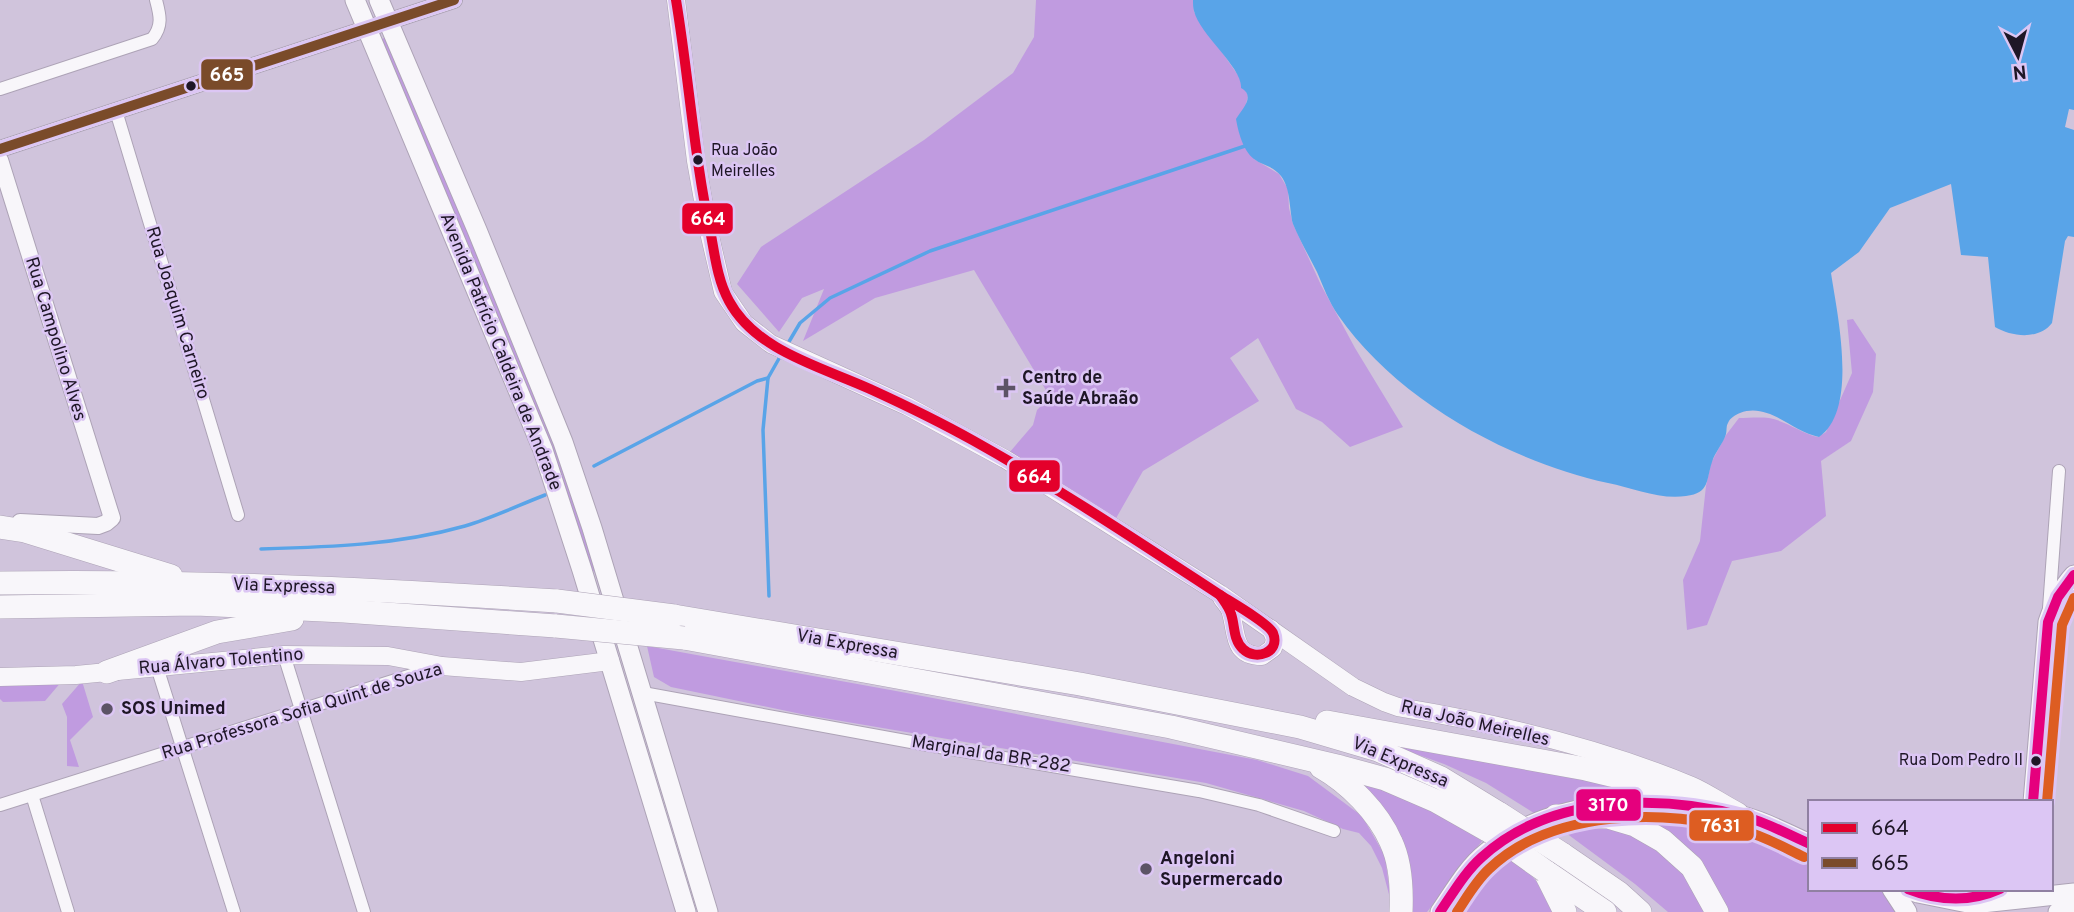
<svg xmlns="http://www.w3.org/2000/svg" width="2074" height="912" font-family="Overpass,sans-serif">
  <style>
    .green { fill: #c09be0 }
    .water { fill: #59a4e8 }
    .lines { fill: none; stroke-linecap: round; stroke-linejoin: round }
    .stream { stroke: #59a4e8; stroke-width: 3.5 }
    .minor-casing { stroke: #ada3b6; stroke-width: 14 }
    .tertiary-casing { stroke: #ada3b6; stroke-width: 18 }
    .secondary-casing { stroke: #ada3b6; stroke-width: 19 }
    .primary-casing { stroke: #ada3b6; stroke-width: 21 }
    .motorway-casing { stroke: #ada3b6; stroke-width: 24 }
    .minor { stroke: #f8f6fa; stroke-width: 12 }
    .tertiary { stroke: #f8f6fa; stroke-width: 16 }
    .secondary { stroke: #f8f6fa; stroke-width: 18 }
    .primary { stroke: #f8f6fa; stroke-width: 19 }
    .motorway { stroke: #f8f6fa; stroke-width: 23 }
    .motorway-bridge-casing { stroke: #ada3b6; stroke-width: 24; stroke-linecap: butt }
    .motorway-bridge { stroke: #f8f6fa; stroke-width: 23 }
    .bus-1-casing { stroke: #dcc6f4; stroke-width: 16 }
    .bus-2-casing { stroke: #dcc6f4; stroke-width: 16 }
    .bus-3-casing { stroke: #dcc6f4; stroke-width: 16 }
    .bus-4-casing { stroke: #dcc6f4; stroke-width: 16 }
    .bus-1 { stroke: #e4002b; stroke-width: 10 }
    .bus-2 { stroke: #7a4b2a; stroke-width: 10 }
    .bus-3 { stroke: #e5007d; stroke-width: 10 }
    .bus-4 { stroke: #dd5d22; stroke-width: 10 }
    .bus-dot { fill: #1e1626; stroke: #dcc6f4; stroke-width: 2.5 }
    .poi-dot { fill: #5c5366; stroke: #dcc6f4; stroke-width: 2.5 }
    .labels { text-anchor: middle; dominant-baseline: central; stroke-width: 5; stroke-linejoin: round; paint-order: stroke }
    .bus-label { font-size: 16px; fill: #1e1626; stroke: #dcc6f4; text-anchor: start }
    .street-label { font-size: 18px; fill: #1e1626; stroke: #dcc6f4 }
    .poi-label { font-size: 18px; font-weight: bold; fill: #1e1626; stroke: #dcc6f4; text-anchor: start }
    .line-badge { stroke: #dcc6f4; stroke-width: 2.5 }
    .badge-label { font-size: 19px; text-anchor: middle; font-weight: bold; fill: #fff }
  </style>
  <rect width="100%" height="100%" fill="#d0c4dc"/>
  <!-- green -->
  <g class="green">
    <polygon points="1036,0 1193,0 1194,12 1242,81 1248,96 1246,104 1254,159 1279,174 1288,189 1289,208 1293,224 1321,285 1355,348 1403,427 1350,447 1322,422 1296,409 1258,338 1230,358 1259,401 1143,471 1115,520 1009,453 1033,425 1037,410 1050,397 974,270 875,298 803,341 824,289 802,298 779,332 737,284 761,247 924,140 1013,73 1034,37"/>
    <polygon points="388,37 556,444 628,680 595,573 584,559 378,40"/>
    <path d="M1853,319L1876,354L1873,392L1851,441L1821,461L1826,516L1781,551L1732,561L1707,625L1687,630L1683,580L1700,541L1706,486L1711,463L1726,435L1739,418C1748,418 1759,417 1769,418C1786,421 1801,433 1818,437L1826,432L1852,373L1847,320Z"/>
    <polygon points="647,646 896,691 1257,760 1308,776 1362,816 1385,856 1391,902 1382,868 1371,846 1359,833 1343,829 1304,811 1206,783 806,715 671,687 654,677"/>
    <polygon points="62,681 45,701 3,702 0,699 0,684"/>
    <polygon points="82,681 93,717 70,740 79,767 67,766 67,717 62,704"/>
    <path d="M1385,743L1655,792C1614,794 1575,797 1537,815L1486,783L1444,764Z"/>
    <polygon points="1347,774 1405,796 1452,821 1482,841 1427,912 1410,912 1411,898"/>
    <polygon points="1622,812 1678,815 1724,827 1810,862 1810,889 1881,889 1897,902 1904,912 1724,912"/>
    <polygon points="1580,825 1600,825 1633,832 1685,868 1707,912 1668,912 1635,884 1562,830"/>
    <path d="M1505,854C1531,873 1541,883 1556,912H1463L1474,884Z"/>
  </g>
  <!-- water -->
  <path class="water" d="M1193,0H2074V110L2069,109L2065,127L2074,130V237L2068,236L2065,241L2052,323C2039,340 2012,337 1995,327L1988,257L1961,255L1951,184L1890,208L1859,252L1831,273C1837,313 1859,410 1819,437C1792,432 1769,402 1740,413C1735,415 1730,418 1728,423C1726,426 1727,430 1726,434C1723,444 1715,452 1712,462C1706,480 1710,493 1686,496C1660,500 1633,488 1608,483C1508,461 1397,400 1338,315C1329,302 1323,286 1317,272C1309,256 1300,241 1293,224C1289,209 1291,189 1281,176C1272,165 1263,166 1254,159C1243,151 1238,131 1236,119C1242,109 1256,96 1241,88C1243,68 1200,35 1194,11C1193,8 1193,4 1193,0Z"/>
  <g class="lines">
    <!-- stream -->
    <g class="stream">
      <polyline points="787,345 800,323 830,298 930,251 1245,146"/>
      <polyline points="768,378 763,430 769,596"/>
      <polyline points="594,466 757,381 768,378 781,355"/>
      <path d="M261,549C330,547 398,545 465,526C492,518 519,505 545,495"/>
    </g>
    <defs>
      <g id="minor">
        <path d="M0,89L152,39C163,26 160,15 156,0"/>
        <polyline points="116,111 238,515"/>
        <polyline points="2049,608 2059,471"/>
        <polyline points="284,655 364,912"/>
        <polyline points="157,667 234,912"/>
        <polyline points="643,693 922,744 1199,791 1259,805 1334,831"/>
        <polyline points="32,795 68,912"/>
        <polyline points="0,805 437,667"/>
      </g>
      <g id="tertiary">
        <polyline points="0,149 454,0"/>
        <polyline points="0,160 112,518 106,523 98,526 20,522"/>
      </g>
      <g id="secondary">
        <path d="M676,0L696,161L708,228L723,292L744,323L771,344L907,406L1005,459L1220,594L1353,687L1384,702L1398,707C1496,723 1601,748 1692,786C1708,793 1723,804 1739,812"/>
        <path d="M1222,598C1225,603 1230,607 1231,613C1237,633 1232,656 1262,656L1273,648L1275,639L1271,629"/>
        <polyline points="0,677 76,675 284,655 388,656 442,666 521,672 610,661"/>
      </g>
      <g id="primary">
        <polyline points="355,0 543,450 582,570 686,912"/>
        <polyline points="379,0 477,230 563,442 592,528 708,912"/>
        <path d="M2033,802L2048,622C2054,604 2061,589 2074,575"/>
        <polyline points="1892,889 1907,912"/>
        <polyline points="1907,889 1918,893 1973,904 2074,893"/>
        <path d="M1440,912C1454,892 1467,868 1486,853C1552,796 1666,794 1746,817C1768,823 1789,835 1810,844"/>
        <polyline points="2058,912 2074,910"/>
      </g>
      <g id="motorway">
        <polyline points="0,527 25,531 171,576"/>
        <path d="M0,583C186,580 372,589 557,601"/>
        <polyline points="0,607 196,604 344,611 556,626"/>
        <polyline points="674,616 1080,684 1300,727 1378,750 1441,778 1500,814"/>
        <polyline points="684,638 1171,727 1341,767 1385,779 1436,801 1489,831"/>
        <polyline points="107,672 217,632 292,619"/>
        <polyline points="1327,722 1586,769 1661,787 1707,808"/>
        <path d="M1321,767C1349,783 1378,812 1391,842C1401,863 1402,889 1401,912"/>
        <polyline points="1556,816 1608,817 1635,825 1663,841 1692,867 1717,912"/>
        <polyline points="1562,854 1619,893 1640,912"/>
        <polyline points="1545,871 1605,912"/>
        <polyline points="1546,874 1565,912"/>
      </g>
    </defs>
    <!-- minor casing -->
    <use href="#minor" class="minor-casing"/>
    <!-- tertiary casing -->
    <use href="#tertiary" class="tertiary-casing"/>
    <!-- secondary casing -->
    <use href="#secondary" class="secondary-casing"/>
    <!-- primary casing -->
    <use href="#primary" class="primary-casing"/>
    <!-- motorway casing -->
    <use href="#motorway" class="motorway-casing"/>
    <!-- minor -->
    <use href="#minor" class="minor"/>
    <!-- tertiary -->
    <use href="#tertiary" class="tertiary"/>
    <!-- secondary -->
    <use href="#secondary" class="secondary"/>
    <!-- primary -->
    <use href="#primary" class="primary"/>
    <!-- motorway -->
    <use href="#motorway" class="motorway"/>
    <defs>
      <g id="motorway-bridge">
        <polyline points="557,601 674,616"/>
        <polyline points="556,626 684,638"/>
        <polyline points="1500,814 1562,854"/>
        <polyline points="1489,831 1545,871"/>
      </g>
    </defs>
    <!-- motorway-bridge casing -->
    <use href="#motorway-bridge" class="motorway-bridge-casing"/>
    <!-- motorway-bridge -->
    <use href="#motorway-bridge" class="motorway-bridge"/>
    <defs>
      <g id="bus-1">
        <path d="M676,0C689,78 694,158 711,235C715,257 718,281 729,301C756,351 822,367 870,389C905,405 940,422 974,441C1058,488 1139,542 1220,595"/>
        <path d="M1220,595C1231,602 1268,623 1273,633C1281,653 1255,661 1243,649C1233,640 1235,625 1231,614C1229,607 1224,601 1220,595Z"/>
      </g>
      <polyline id="bus-2" points="0,149 454,0"/>
      <g id="bus-3">
        <polyline points="2033,802 2048,622 2058,597 2074,575"/>
        <path d="M1908,889C1939,901 1969,903 2000,889"/>
        <path d="M1440,912C1453,893 1465,872 1482,857C1551,794 1661,794 1746,817C1768,823 1789,835 1810,844"/>
      </g>
      <g id="bus-4">
        <polyline points="2047,802 2062,625 2074,598"/>
        <path d="M1457,912C1467,897 1476,881 1489,869C1552,809 1666,808 1745,831C1766,837 1785,848 1804,857"/>
      </g>
    </defs>
    <!-- bus-1 casing -->
    <use href="#bus-1" class="bus-1-casing"/>
    <!-- bus-2 casing -->
    <use href="#bus-2" class="bus-2-casing"/>
    <!-- bus-3 casing -->
    <use href="#bus-3" class="bus-3-casing"/>
    <!-- bus-4 casing -->
    <use href="#bus-4" class="bus-4-casing"/>
    <!-- bus-1 -->
    <use href="#bus-1" class="bus-1"/>
    <!-- bus-2 -->
    <use href="#bus-2" class="bus-2"/>
    <!-- bus-3 -->
    <use href="#bus-3" class="bus-3"/>
    <!-- bus-4 -->
    <use href="#bus-4" class="bus-4"/>
  </g>
  <!-- markers -->
  <g class="bus-dot">
    <circle cx="191" cy="86" r="6"/>
    <circle cx="698" cy="160" r="6"/>
    <circle cx="2036" cy="761" r="6"/>
  </g>
  <g class="poi-dot">
    <path d="M1002.5 377.5h7v7h7v7h-7v7h-7v-7h-7v-7h7z"/>
    <circle cx="107" cy="709" r="7"/>
    <circle cx="1146" cy="869" r="7"/>
  </g>
  <g class="labels">
    <!-- bus labels -->
    <g class="bus-label">
      <text x="711" y="151">Rua João<tspan x="711" dy="21">Meirelles</tspan></text>
      <text x="2023" y="761" text-anchor="end">Rua Dom Pedro II</text>
    </g>
    <!-- street labels -->
    <g class="street-label">
      <text transform="translate(177 313) rotate(73)">Rua Joaquim Carneiro</text>
      <text transform="translate(55 339) rotate(73)">Rua Campolino Alves</text>
      <text transform="translate(500 352) rotate(68)">Avenida Patrício Caldeira de Andrade</text>
      <text transform="translate(284 587) rotate(2)">Via Expressa</text>
      <text transform="translate(847 645) rotate(10)">Via Expressa</text>
      <text transform="translate(221 662) rotate(-5)">Rua Álvaro Tolentino</text>
      <text transform="translate(302 712) rotate(-17)">Rua Professora Sofia Quint de Souza</text>
      <text transform="translate(1475 724) rotate(13)">Rua João Meirelles</text>
      <text transform="translate(991 755) rotate(9)">Marginal da BR-282</text>
      <text transform="translate(1400 763) rotate(23)">Via Expressa</text>
    </g>
    <!-- poi labels -->
    <g class="poi-label">
      <text x="1022" y="378">Centro de<tspan x="1022" dy="21">Saúde Abraão</tspan></text>
      <text x="121" y="709">SOS Unimed</text>
      <text x="1160" y="859">Angeloni<tspan x="1160" dy="21">Supermercado</tspan></text>
    </g>
  </g>
  <g class="line-badge">
    <rect x="200" y="58" width="54" height="33" rx="7" fill="#7a4b2a"/>
    <rect x="681" y="202" width="53" height="33" rx="7" fill="#e4002b"/>
    <rect x="1008" y="459" width="53" height="34" rx="7" fill="#e4002b"/>
    <rect x="1575" y="788" width="67" height="34" rx="7" fill="#e5007d"/>
    <rect x="1688" y="809" width="67" height="33" rx="7" fill="#dd5d22"/>
  </g>
  <g class="badge-label">
    <text x="227" y="81">665</text>
    <text x="708" y="225">664</text>
    <text x="1034" y="483">664</text>
    <text x="1608" y="811">3170</text>
    <text x="1721" y="832">7631</text>
  </g>
  <!-- legend -->
  <rect x="1808" y="800" width="245" height="91" fill="#dcc6f4" stroke="#9080a2" stroke-width="2"/>
  <rect x="1822" y="823" width="35" height="10" fill="#e4002b" stroke="#9080a2" stroke-width="2"/>
  <text x="1871" y="835" font-size="21" fill="#1e1626">664</text>
  <rect x="1822" y="858" width="35" height="10" fill="#7a4b2a" stroke="#9080a2" stroke-width="2"/>
  <text x="1871" y="870" font-size="21" fill="#1e1626">665</text>
  <!-- north arrow -->
  <g transform="translate(2018 56) rotate(174)" stroke="#dcc6f4" stroke-width="5" paint-order="stroke">
  <path d="M0-5L12 26L0 18L-12 26Z" fill="#1e1626"/>
  <text y="-10" font-size="19" font-weight="bold" text-anchor="middle" fill="#1e1626">N</text>
  </g>
</svg>
